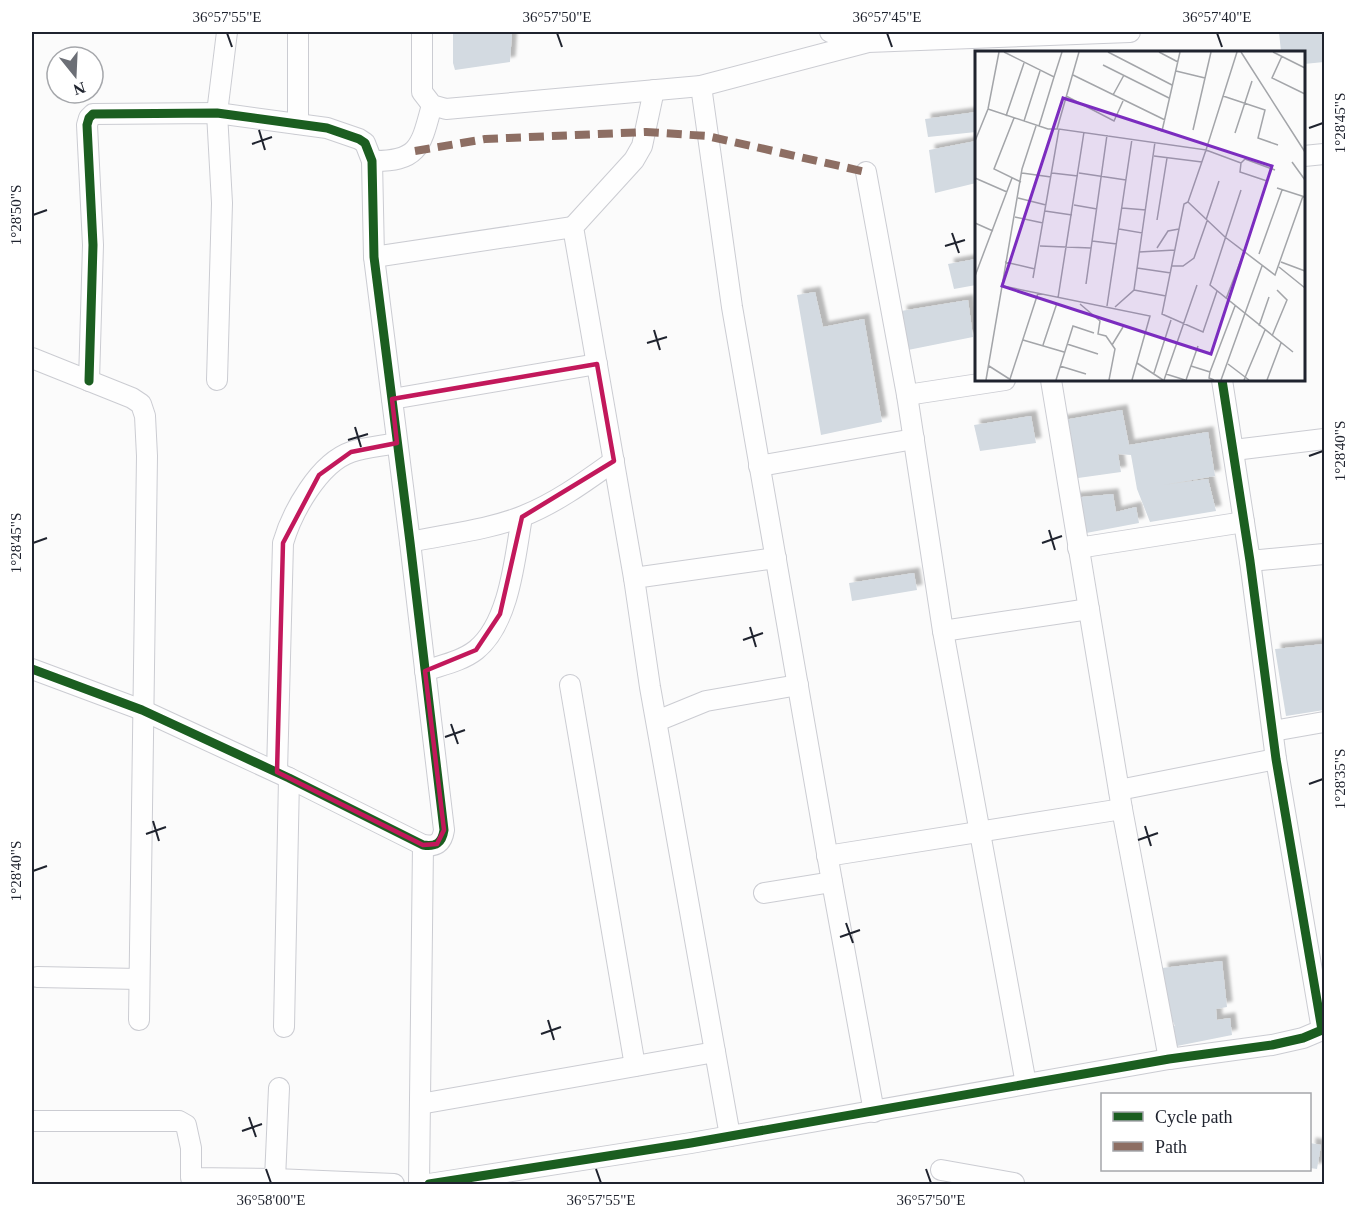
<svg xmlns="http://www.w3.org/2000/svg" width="1356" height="1216" font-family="Georgia,serif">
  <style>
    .building { fill: #d3dae1; filter: url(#shadow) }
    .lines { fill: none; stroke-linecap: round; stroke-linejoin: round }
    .minor-casing { stroke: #cbccd2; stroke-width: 22 }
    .minor { stroke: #fefefe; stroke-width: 20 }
    .quiet { stroke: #8d6e63; stroke-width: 8; stroke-dasharray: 15 8; stroke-linecap: butt }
    .cycleway-casing { stroke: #fff; stroke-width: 13 }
    .cycleway { stroke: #1b5e20; stroke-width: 9 }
    .marked { fill: none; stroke: #c2185b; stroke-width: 4.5; stroke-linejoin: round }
    .ticks { fill: none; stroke: #1f232e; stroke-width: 2 }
    .inset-road { fill: none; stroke: #a3a5a9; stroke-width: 1.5 }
    .view { fill: #7b2cbf; fill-opacity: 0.15; stroke: #7b2cbf; stroke-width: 3 }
    .inset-edge { fill: none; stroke: #1f232e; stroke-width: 3 }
    .neatline { fill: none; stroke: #1f232e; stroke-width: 2 }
    .ticks-label { font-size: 15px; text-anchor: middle; fill: #1f232e }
  </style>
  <defs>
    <filter id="shadow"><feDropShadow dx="5.5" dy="-5.5" stdDeviation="1.5" flood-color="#0004"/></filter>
  </defs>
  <rect width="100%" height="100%" fill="#fbfbfb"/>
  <!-- building -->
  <g class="building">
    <polygon points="453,32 512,32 510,62 455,70 453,63"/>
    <polygon points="1279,32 1324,32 1324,62 1304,64 1304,52 1281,52"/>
    <polygon points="976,112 976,132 928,137 925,119"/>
    <polygon points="976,141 976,183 935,193 929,150"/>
    <polygon points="976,259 976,285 954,289 948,264"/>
    <polygon points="815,292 823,327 864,319 882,422 821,435 797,295"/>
    <polygon points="968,300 973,337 908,350 901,311"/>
    <polygon points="1122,410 1129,445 1208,432 1215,476 1163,485 1208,479 1216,511 1150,522 1137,489 1131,455 1118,454 1121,472 1071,479 1058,421"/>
    <polygon points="1031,416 1036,443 980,451 974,425"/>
    <polygon points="1113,494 1116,512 1136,507 1139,523 1081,534 1072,498"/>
    <polygon points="914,573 917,590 852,601 849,583"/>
    <polygon points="1324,644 1324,710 1286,716 1275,649"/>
    <polygon points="1222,961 1227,1007 1216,1009 1217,1020 1230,1018 1232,1035 1172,1047 1169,1027 1175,1026 1170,1015 1162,968"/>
    <polygon points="1310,1143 1321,1145 1317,1169 1310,1168"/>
  </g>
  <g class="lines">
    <defs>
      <g id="minor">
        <polyline points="422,32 422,92 432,105 446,109 701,86 868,42 1130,32"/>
        <polyline points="830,32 841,37 862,41"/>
        <polyline points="701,86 732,307 832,882 874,1112"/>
        <polyline points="298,124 298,32"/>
        <polyline points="1304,156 1324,154"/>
        <path d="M372,161C419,162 421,146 432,105"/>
        <polyline points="866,172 907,395 943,631 1026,1084"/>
        <polyline points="374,257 573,227"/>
        <polyline points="32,358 132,398 141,404 145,416 147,456 139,1020"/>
        <polyline points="217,380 222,203 217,113 227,32"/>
        <polyline points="1051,380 1122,809 1169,1059"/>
        <polyline points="907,395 1005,380"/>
        <polyline points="392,399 597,364"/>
        <polyline points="1234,450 1324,439"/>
        <polyline points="759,466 914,439"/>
        <path d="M410,542C447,534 488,530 523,516C556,503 586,481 614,461"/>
        <polyline points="1078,548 1244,522"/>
        <polyline points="1250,561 1324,554"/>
        <polyline points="634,578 573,227 634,160 642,146 654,90"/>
        <polyline points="943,631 1089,609"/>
        <path d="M32,669L142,710L289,778L423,845C436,847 442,843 444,830L410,542L374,257L372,161L365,143L359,139L327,128L217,113L93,114L89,118L87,125L93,245L89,381"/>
        <path d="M425,671C442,665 462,661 476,650C510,623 515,556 522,517"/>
        <polyline points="570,685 635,1066"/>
        <polyline points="657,721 706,701 798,685"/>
        <polyline points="1273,731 1324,722"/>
        <path d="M277,772L283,543C292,512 319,463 351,452C365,447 382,446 397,443"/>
        <polyline points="1119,790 1276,759"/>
        <polyline points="827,856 1122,809"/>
        <polyline points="764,893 832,882"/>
        <polyline points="37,977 139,979"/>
        <polyline points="284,1027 289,778"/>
        <polyline points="420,1104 715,1052"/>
        <polyline points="32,1121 179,1121 186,1125 191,1148 191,1178 275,1179 394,1184"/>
        <polyline points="730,1136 650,687 634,578 776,558"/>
        <polyline points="941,1170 1014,1183"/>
        <polyline points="275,1179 279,1088"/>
        <polyline points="419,1184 423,845"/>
        <polyline points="429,1184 691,1143 1169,1059 1272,1045 1303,1038 1322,1030 1276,759 1250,561 1222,380"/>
      </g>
    </defs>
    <!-- minor casing -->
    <use href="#minor" class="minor-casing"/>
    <!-- minor -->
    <use href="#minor" class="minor"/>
    <!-- quiet -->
    <polyline class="quiet" points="415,151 485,139 646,132 707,136 866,172"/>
    <defs>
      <g id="cycleway">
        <path d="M32,669L142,710L289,778L423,845C436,847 442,843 444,830L410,542L374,257L372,161L365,143L359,139L327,128L217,113L93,114L89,118L87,125L93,245L89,381"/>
        <polyline points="429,1184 691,1143 1169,1059 1272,1045 1303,1038 1322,1030 1276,759 1250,561 1222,380"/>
      </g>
    </defs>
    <!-- cycleway casing -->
    <use href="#cycleway" class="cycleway-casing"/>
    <!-- cycleway -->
    <use href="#cycleway" class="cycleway"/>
  </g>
  <!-- marked area -->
  <path class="marked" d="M597,364L614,461L522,517L500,614L476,650L425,671L444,830L437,844L423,845L277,772L283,543L319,475L351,452L397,443L392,399Z"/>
  <!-- ticks -->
  <path class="ticks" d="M227,33L232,47M557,33L562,47M887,33L892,47M1217,33L1222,47M1309,128L1323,123M259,130L265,150M252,144L272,137M33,215L47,210M952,233L959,253M945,246L965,240M654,330L660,350M647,343L667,337M355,427L361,447M348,440L368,434M1309,456L1323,451M1049,530L1055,550M33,543L47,538M1042,543L1062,536M750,627L756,647M743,640L763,633M451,724L458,744M445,737L465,730M1309,784L1323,779M153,821L159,841M1145,826L1151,846M146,834L166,827M1138,840L1158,833M33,871L47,866M846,923L853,943M840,937L860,930M548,1020L554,1040M541,1034L561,1027M249,1117L256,1137M242,1131L262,1124M266,1169L271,1183M596,1169L601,1183M926,1169L931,1183"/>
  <!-- overview -->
  <g transform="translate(975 51)">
    <rect width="330" height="330" fill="#fbfbfb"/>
    <path class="inset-road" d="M29,1L79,26L87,1M133,1L197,34M184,1L203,11M266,1L330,101M298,1L330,17M307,5L297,27L330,43M128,14L194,47M201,20L230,27M98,24L190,69M138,44L149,24M91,45L139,70L148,50M248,45L290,59L283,87L303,94M13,58L73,78H83M31,65L49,12M39,67L19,118L46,131M49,70L65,20M167,73L187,80L205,1M64,75L79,26M82,78L104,1M218,79L236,1M260,82L277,30M0,90L13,58L24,1M179,105L227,111M317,111L330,129M266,112L270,108L300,119M47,122L76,126M77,122L103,125M104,122L151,129M0,127L32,141M302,137L330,146M266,139L235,234L318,301M43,147L71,154M213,151L250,186L300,224L328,145M99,154L122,158M147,157L171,159M70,160L97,164M40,166L68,172M182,169L192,107M231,169L244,130M0,172L18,180M144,178L167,182L180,91M117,190L142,193M65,195L116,197M182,197L193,180L204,178M164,201L200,199M284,203L307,139M30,211L60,218M306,211L330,220M197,215H208L219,207L232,170M304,216L330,237M162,217L196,222M0,225L37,127M58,227L84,78L231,99L262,1M111,233L132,84M28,235L175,265L157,329M159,239L191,245M242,240L228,281L187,263L209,153L213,151L231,99L266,112L265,121L292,130M83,247L109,81M251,248L269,201M105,253L125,270L123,283L131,285L140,298L134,329M132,255L157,88M140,256L159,239L167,182M284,275L294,246M297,285L312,249L302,239M48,289L89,301M92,293L123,303M68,294L82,252M137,294L148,276M162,312L188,329M253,313L274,329M14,315L36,329M85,315L111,323M216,315L235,321M179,322L196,269M191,323L210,329M35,328L63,242M11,329L47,118L61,75M81,329L98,275L119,282M189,329L222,234M211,329L223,295M239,329L234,327L235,321L260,255M246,329L287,215M269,329L290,279M292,329L306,292"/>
    <path class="view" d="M88,47L297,115L236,303L27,235Z"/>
    <rect width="330" height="330" class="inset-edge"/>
  </g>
  <!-- border -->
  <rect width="1356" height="1216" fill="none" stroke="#ffffff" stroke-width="66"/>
  <!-- legend -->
  <rect x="1101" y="1093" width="210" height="78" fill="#ffffff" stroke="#a5a7ab" stroke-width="1.5"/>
  <rect x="1113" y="1112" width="30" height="9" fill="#1b5e20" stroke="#a5a7ab" stroke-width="1.5"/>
  <text x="1155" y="1123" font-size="18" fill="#1f232e">Cycle path</text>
  <rect x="1113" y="1142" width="30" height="9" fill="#8d6e63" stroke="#a5a7ab" stroke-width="1.5"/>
  <text x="1155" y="1153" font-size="18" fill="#1f232e">Path</text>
  <!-- north arrow -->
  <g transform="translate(75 75) rotate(162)"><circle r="28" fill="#ffffff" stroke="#a5a7ab" stroke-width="1.5"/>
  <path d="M0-4.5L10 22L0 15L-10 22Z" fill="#6c6f76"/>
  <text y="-9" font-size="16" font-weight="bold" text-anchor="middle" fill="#1f232e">N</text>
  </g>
  <rect x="33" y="33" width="1290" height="1150" class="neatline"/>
  <g class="ticks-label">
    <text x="227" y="22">36°57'55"E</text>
    <text x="557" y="22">36°57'50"E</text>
    <text x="887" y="22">36°57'45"E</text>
    <text x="1217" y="22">36°57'40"E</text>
    <text transform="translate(1340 123) rotate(-90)" y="5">1°28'45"S</text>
    <text transform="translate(16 215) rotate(-90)" y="5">1°28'50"S</text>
    <text transform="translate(1340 451) rotate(-90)" y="5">1°28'40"S</text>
    <text transform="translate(16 543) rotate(-90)" y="5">1°28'45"S</text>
    <text transform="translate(1340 779) rotate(-90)" y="5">1°28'35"S</text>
    <text transform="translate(16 871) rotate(-90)" y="5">1°28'40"S</text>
    <text x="271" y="1205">36°58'00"E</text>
    <text x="601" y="1205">36°57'55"E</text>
    <text x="931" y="1205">36°57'50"E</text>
  </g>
</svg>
